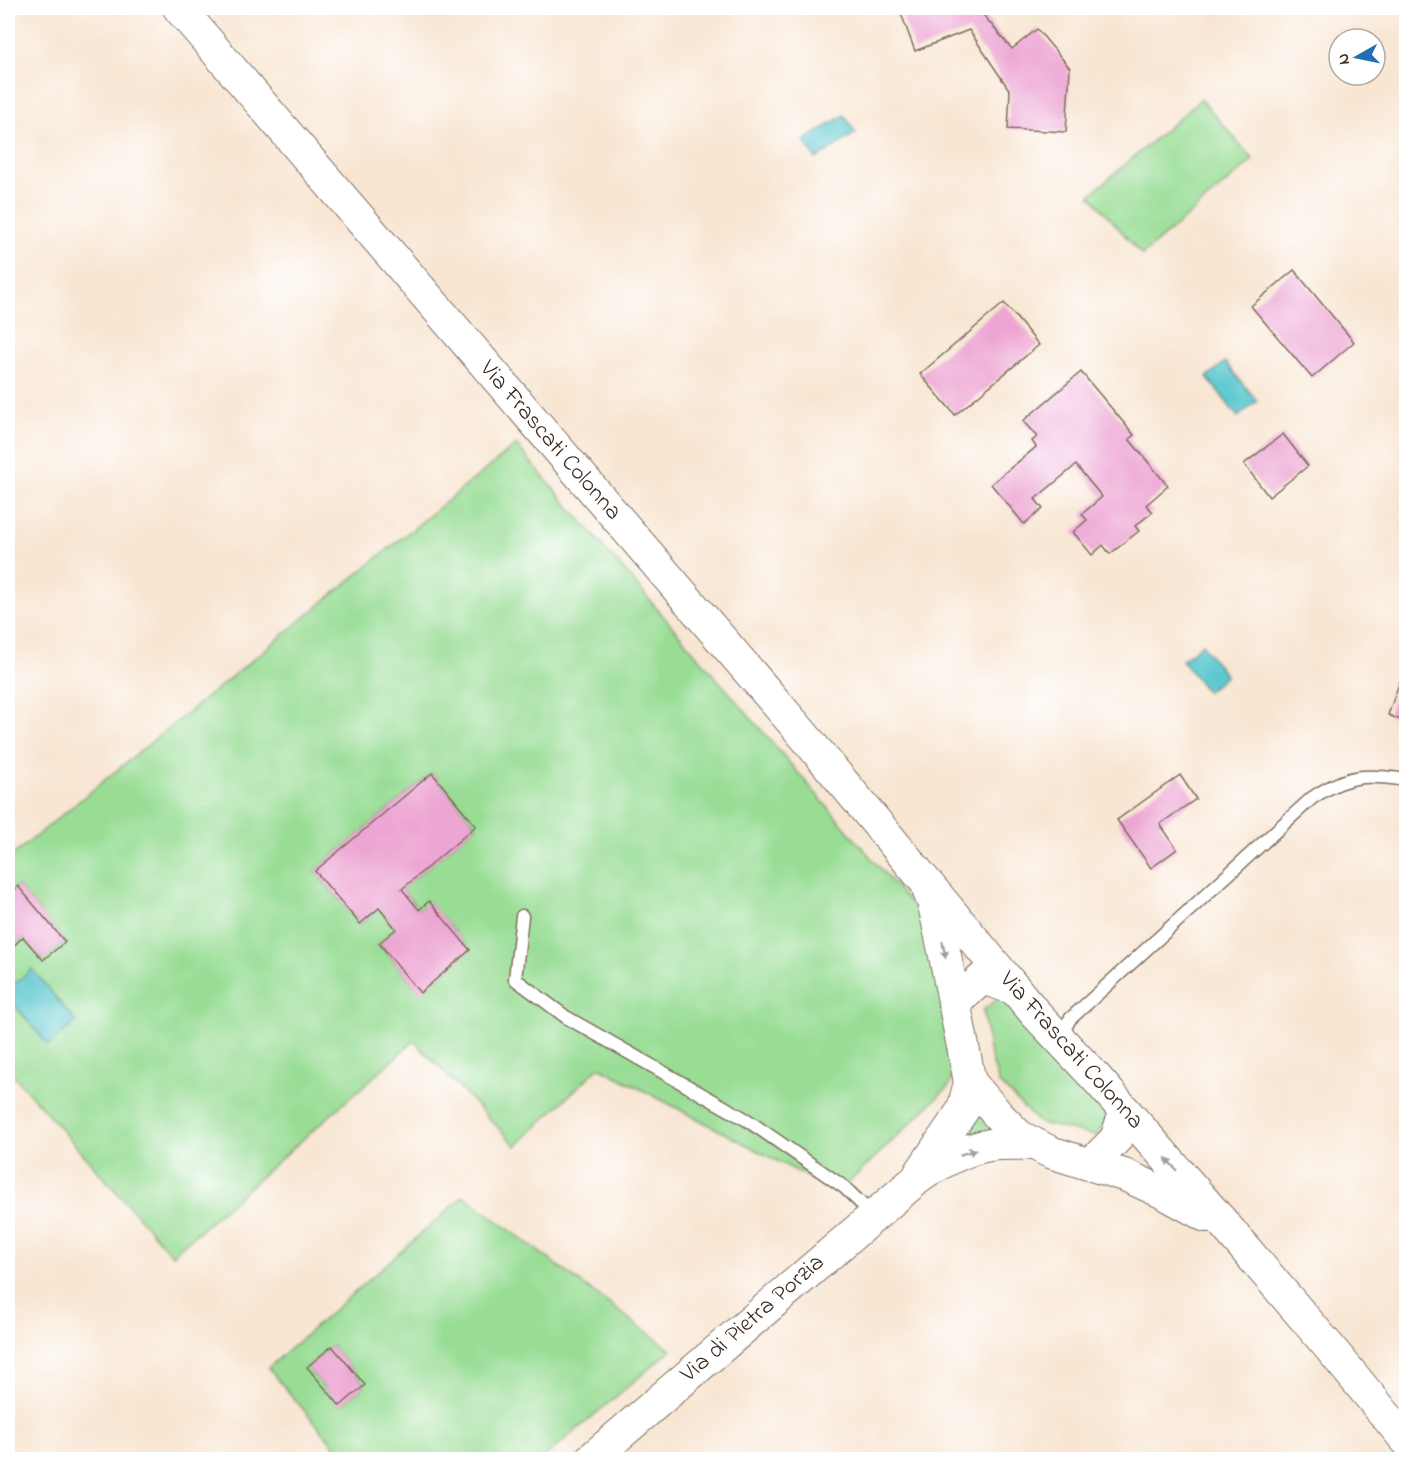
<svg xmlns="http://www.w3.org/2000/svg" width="1414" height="1467" font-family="'Indie Flower',sans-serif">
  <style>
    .green { fill: #99dd95; stroke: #6a845a; stroke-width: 1.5; fill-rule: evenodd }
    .water { fill: #5bc8cf; stroke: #4b7976; stroke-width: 1.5 }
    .building { fill: #eda5d3 }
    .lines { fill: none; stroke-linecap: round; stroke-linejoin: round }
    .service-casing { stroke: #7d6c5d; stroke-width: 15 }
    .tertiary-casing { stroke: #7d6c5d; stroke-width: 34 }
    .service { stroke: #fff; stroke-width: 12 }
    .tertiary { stroke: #fff; stroke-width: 32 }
    .oneway { fill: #a79f9a }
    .labels { text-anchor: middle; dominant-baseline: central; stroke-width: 4.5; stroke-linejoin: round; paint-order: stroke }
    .street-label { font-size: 24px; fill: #3b2a1e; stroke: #fff }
  </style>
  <rect width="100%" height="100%" fill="#fff"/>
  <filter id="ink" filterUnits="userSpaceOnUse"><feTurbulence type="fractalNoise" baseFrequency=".0167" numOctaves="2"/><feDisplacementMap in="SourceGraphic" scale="12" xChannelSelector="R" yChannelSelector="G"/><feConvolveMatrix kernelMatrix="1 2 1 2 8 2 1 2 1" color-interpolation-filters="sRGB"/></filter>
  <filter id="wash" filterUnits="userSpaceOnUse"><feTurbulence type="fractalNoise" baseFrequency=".008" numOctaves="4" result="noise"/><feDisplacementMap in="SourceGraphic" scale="24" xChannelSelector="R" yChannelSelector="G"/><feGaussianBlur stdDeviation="1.35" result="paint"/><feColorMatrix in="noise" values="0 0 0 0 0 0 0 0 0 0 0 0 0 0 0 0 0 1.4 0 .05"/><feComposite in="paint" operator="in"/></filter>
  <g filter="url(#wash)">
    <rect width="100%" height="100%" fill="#f8e6d3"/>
    <!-- green -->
    <g class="green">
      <polygon points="1201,99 1253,160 1142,255 1090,195"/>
      <path d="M516,445L923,918L963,1043L949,1086L838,1193L599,1067L516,1146L414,1041L172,1255L8,1069V997L48,1045L32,970L8,990V951L23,937L43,960L65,942L18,886L8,895V859ZM432,773L476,826L402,889L419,910L429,902L470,950L420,992L379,944L396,929L379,908L360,924L315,871Z"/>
      <polygon points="1003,995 1111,1115 1096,1136 1039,1123 999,1083 989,1050 983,1010"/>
      <polygon points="979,1111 995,1131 957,1142"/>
      <path d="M464,1196L671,1350L542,1459H346L268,1368ZM332,1346L365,1385L340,1406L307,1367Z"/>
    </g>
    <!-- water -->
    <g class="water">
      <polygon points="844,115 856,133 816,159 804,141"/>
      <polygon points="1225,362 1257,401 1238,417 1207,377"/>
      <polygon points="1202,644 1226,676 1207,692 1182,660"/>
      <polygon points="32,969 76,1022 48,1045 8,997 8,990"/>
    </g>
    <g id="blocks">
      <!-- building -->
      <g class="building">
        <polygon points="899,8 988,8 980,11 1012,49 1037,29 1070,68 1066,132 1008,129 1010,91 969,30 915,51"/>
        <polygon points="1294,270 1354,342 1312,378 1251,306"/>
        <polygon points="1004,303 1039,345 955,415 920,374"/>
        <polygon points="1081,372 1134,435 1129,439 1168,486 1146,505 1153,512 1135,526 1139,531 1110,554 1103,545 1092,555 1073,532 1087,520 1082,514 1102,497 1076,465 1035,499 1043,509 1024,524 991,484 1036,447 1032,441 1037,437 1023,421"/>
        <polygon points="1283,434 1308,466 1269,497 1244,464"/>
        <polygon points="1406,664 1406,722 1388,715"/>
        <polygon points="432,773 476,826 402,889 419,910 429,901 470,950 420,993 379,943 396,929 379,908 360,924 315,871"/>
        <polygon points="1180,775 1196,799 1160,824 1177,849 1151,868 1117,820"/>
        <polygon points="18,886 65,942 43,960 23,937 8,951 8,895"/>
        <polygon points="332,1346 365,1385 340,1406 307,1367"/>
      </g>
    </g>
  </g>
  <g filter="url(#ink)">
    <use href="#blocks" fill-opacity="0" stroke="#7d6c5d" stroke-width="1.5"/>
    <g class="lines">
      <defs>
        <g id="service">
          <polyline points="522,916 515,979 566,1017 747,1120 844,1187 873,1215"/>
          <path d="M1059,1038L1070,1019L1312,798C1348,774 1365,774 1406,780"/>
        </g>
        <g id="tertiary">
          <polyline points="179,8 801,732 1035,1013 1098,1080 1224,1224 1330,1348 1406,1440"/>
          <polyline points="929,892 933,900 943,946 970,1082 999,1116 1019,1136 1050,1152 1127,1176 1164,1193 1206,1216"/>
          <polyline points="954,1003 983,978 1015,989"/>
          <polyline points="1091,1164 1116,1139 1125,1112"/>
          <polyline points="920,1173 963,1110 970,1082"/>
          <path d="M590,1460L917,1179C938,1164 964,1149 990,1145C1004,1143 1019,1144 1033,1144"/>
        </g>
      </defs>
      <!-- service casing -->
      <use href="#service" class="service-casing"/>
      <!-- tertiary casing -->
      <use href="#tertiary" class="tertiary-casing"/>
      <!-- service -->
      <use href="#service" class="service"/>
      <!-- tertiary -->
      <use href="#tertiary" class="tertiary"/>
    </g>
    <!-- one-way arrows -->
    <defs><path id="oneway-solid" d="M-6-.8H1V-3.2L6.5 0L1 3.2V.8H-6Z" transform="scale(1.5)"/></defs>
    <g class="oneway">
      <use href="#oneway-solid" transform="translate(944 950) rotate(79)"/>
      <use href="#oneway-solid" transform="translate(968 1152) rotate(-18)"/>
      <use href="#oneway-solid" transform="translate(1171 1164) rotate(-131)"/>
    </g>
  </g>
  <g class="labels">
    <!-- street labels -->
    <g class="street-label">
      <text transform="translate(550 441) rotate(49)">Via Frascati Colonna</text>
      <text transform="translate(1071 1051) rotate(48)">Via Frascati Colonna</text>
      <text transform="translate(753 1319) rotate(-41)">Via di Pietra Porzia</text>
    </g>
  </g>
  <!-- margin -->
  <rect width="1414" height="1467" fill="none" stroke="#fff" stroke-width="30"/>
  <!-- north arrow -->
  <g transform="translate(1357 57) rotate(261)"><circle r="28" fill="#ffffff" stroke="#b1aaa5" stroke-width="1.5"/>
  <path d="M0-4.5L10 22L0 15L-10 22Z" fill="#1f6fb2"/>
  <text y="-9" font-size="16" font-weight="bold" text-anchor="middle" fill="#3b2a1e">N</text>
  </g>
</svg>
